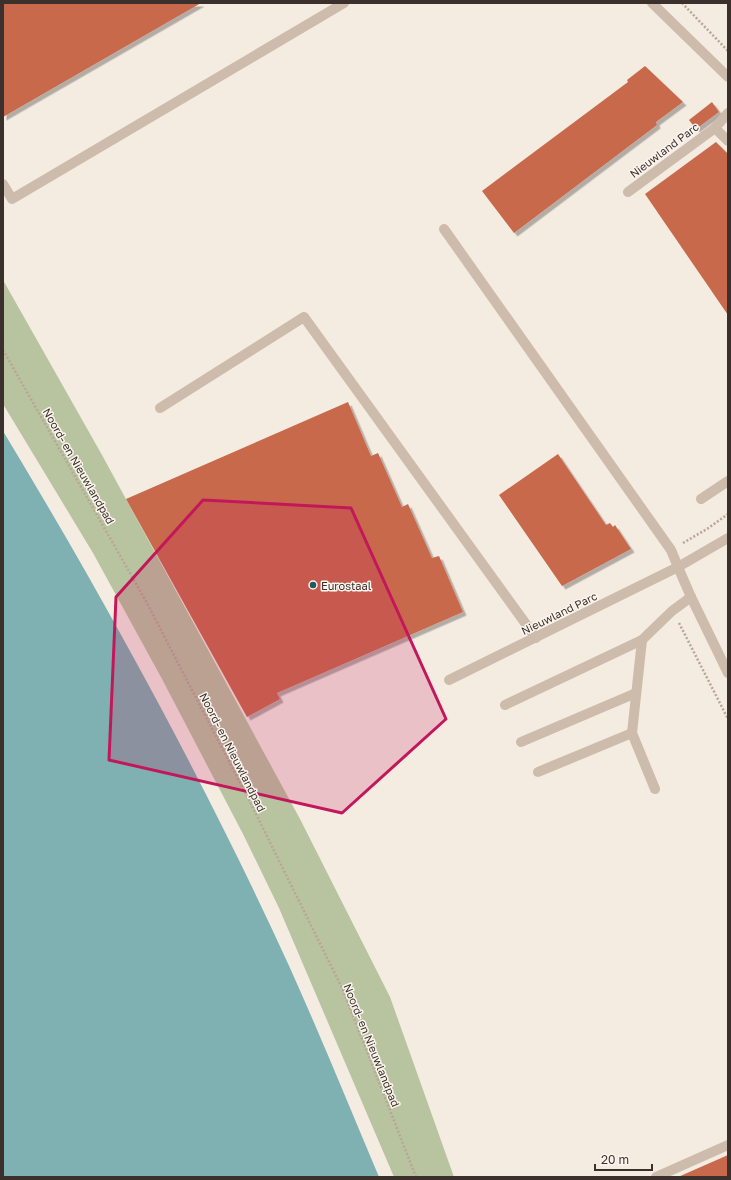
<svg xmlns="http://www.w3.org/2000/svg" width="731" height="1180" font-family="'Golos Text',sans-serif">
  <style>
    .green { fill: #b8c4a0 }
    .water { fill: #7fb0b2 }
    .building { fill: #c8694b; filter: url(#shadow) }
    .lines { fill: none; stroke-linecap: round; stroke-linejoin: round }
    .path { stroke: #b9a596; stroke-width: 2.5; stroke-dasharray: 2 2; stroke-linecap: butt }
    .minor { stroke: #cdbbac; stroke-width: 10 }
    .marked { fill: #c2185b; fill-opacity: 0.2; stroke: #c2185b; stroke-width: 3; stroke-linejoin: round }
    .poi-dot { fill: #1f5a5e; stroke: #fbf5ee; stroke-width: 1.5 }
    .labels { text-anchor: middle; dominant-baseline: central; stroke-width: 3; stroke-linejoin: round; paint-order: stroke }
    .street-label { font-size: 11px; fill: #3b302b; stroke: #fbf5ee }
    .poi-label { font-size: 11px; fill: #3b302b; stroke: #fbf5ee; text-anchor: start }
  </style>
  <defs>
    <filter id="shadow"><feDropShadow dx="3.5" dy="3.5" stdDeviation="0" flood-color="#0004"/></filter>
  </defs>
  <rect width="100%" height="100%" fill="#f4ebe1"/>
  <!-- green -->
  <polygon class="green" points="3,280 102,455 300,819 390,997 454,1177 394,1177 279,908 243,834 162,679 93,553 3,404"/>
  <!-- water -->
  <path class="water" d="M3,431C108,605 206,784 290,968C321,1037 350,1108 379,1177H3Z"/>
  <!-- building -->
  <g class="building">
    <polygon points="3,3 201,3 3,117"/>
    <polygon points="645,66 683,102 656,122 657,125 514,233 482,191 628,82 627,80"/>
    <polygon points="712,102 719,112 696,129 689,120"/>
    <polygon points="716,142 728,154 728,315 645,194"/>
    <polygon points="348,402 371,456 378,453 402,507 408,504 432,558 439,556 463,612 277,693 280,699 247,717 126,499"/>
    <polygon points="558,454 606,525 610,523 613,527 615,525 631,549 562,586 499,495"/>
    <polygon points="728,1155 728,1177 678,1177"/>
  </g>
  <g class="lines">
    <!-- path -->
    <g class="path">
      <polyline points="682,3 728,51"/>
      <polyline points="3,350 147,603 250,802 343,990 416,1177"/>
      <polyline points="683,543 707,529 728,514"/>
      <polyline points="679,623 728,719"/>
    </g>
    <!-- minor -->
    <g class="minor">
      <polyline points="652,3 728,77"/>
      <polyline points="728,113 715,128 728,141"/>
      <polyline points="3,184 12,199 344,3"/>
      <polyline points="628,192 715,128"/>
      <polyline points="444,229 671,550 678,567 449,680"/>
      <polyline points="160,408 304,317 536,638"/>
      <polyline points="701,499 728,481"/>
      <polyline points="728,538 678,567 691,597 728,673"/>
      <polyline points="642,640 632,733 655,789"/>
      <polyline points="505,705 642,640 672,611 691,597"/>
      <polyline points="521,742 636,693"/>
      <polyline points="538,772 632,733"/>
      <polyline points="656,1177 728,1145"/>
    </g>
  </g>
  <!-- marked area -->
  <path class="marked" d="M203,500L351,508L446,719L342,813L109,760L116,597Z"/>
  <!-- markers -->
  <circle class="poi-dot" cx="313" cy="585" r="4"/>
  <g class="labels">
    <!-- street labels -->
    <g class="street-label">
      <text transform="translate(664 150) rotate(-37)">Nieuwland Parc</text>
      <text transform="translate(79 466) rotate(60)">Noord- en Nieuwlandpad</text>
      <text transform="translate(559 613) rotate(-26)">Nieuwland Parc</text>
      <text transform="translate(233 752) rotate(63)">Noord- en Nieuwlandpad</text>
      <text transform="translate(372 1045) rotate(68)">Noord- en Nieuwlandpad</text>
    </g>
    <!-- poi labels -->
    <g class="poi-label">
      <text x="321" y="585">Eurostaal</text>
    </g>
  </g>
  <!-- border -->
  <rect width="731" height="1180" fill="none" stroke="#3b302b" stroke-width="8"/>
  <!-- scale -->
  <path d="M595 1164v6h57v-6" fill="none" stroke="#3b302b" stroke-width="2"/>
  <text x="601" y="1164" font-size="12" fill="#3b302b" stroke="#fbf5ee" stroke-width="3" paint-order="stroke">20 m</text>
</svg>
